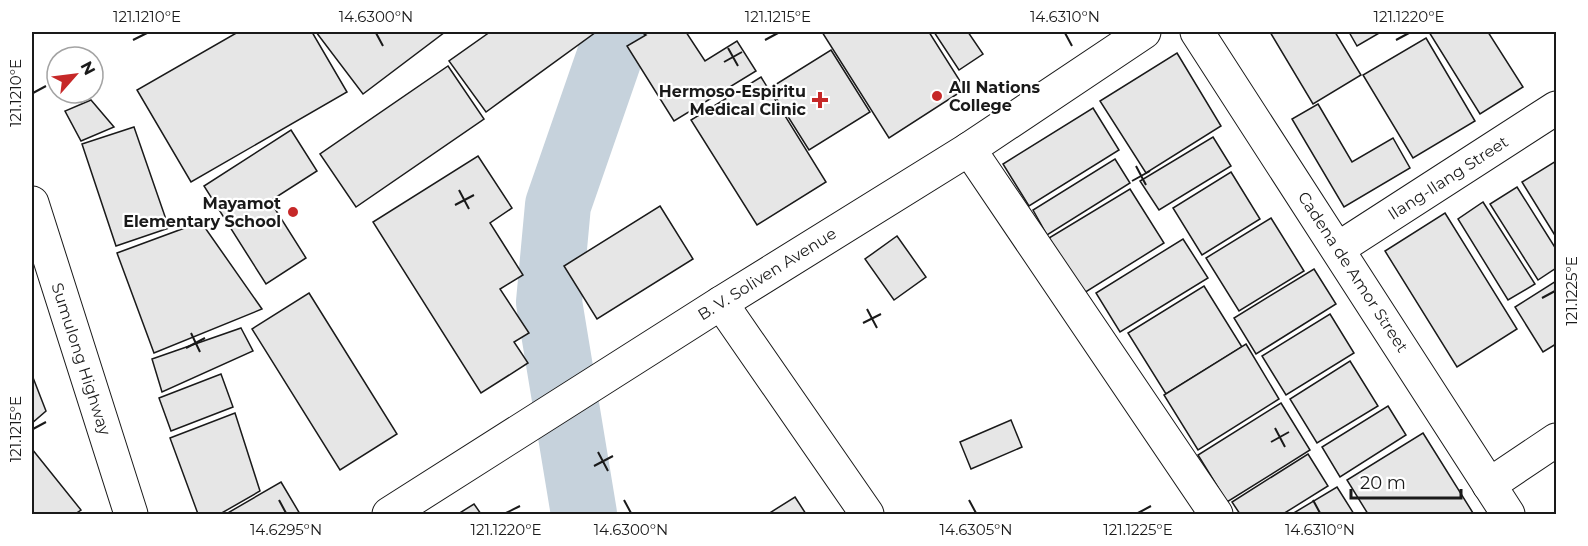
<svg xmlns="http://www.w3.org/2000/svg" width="1588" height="546" font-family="Montserrat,sans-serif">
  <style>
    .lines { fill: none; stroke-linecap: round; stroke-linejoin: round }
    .river { stroke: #c6d2dc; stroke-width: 66 }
    .building { fill: #e6e6e6; stroke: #1a1a1a; stroke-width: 1.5 }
    .street-casing { stroke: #1a1a1a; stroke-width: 35 }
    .secondary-casing { stroke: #1a1a1a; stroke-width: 35 }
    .street { stroke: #fff; stroke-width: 33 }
    .secondary { stroke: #fff; stroke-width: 33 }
    .ticks { fill: none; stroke: #1a1a1a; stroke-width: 2 }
    .poi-dot { fill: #c62828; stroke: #fff; stroke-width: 2 }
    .labels { text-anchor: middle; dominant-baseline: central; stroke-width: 4.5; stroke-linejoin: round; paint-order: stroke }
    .poi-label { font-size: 16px; font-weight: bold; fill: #1a1a1a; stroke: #fff; text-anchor: end }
    .street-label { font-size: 16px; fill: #1a1a1a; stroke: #fff }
    .neatline { fill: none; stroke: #1a1a1a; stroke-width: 2 }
    .ticks-label { font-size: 15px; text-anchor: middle; fill: #1a1a1a }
  </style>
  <rect width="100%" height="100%" fill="#fff"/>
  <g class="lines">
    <!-- river -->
    <polyline class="river" points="584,514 549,302 558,205 618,32"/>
  </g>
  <!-- building -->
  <g class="building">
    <polygon points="238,32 312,32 347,92 191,182 137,90"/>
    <polygon points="316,32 445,32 363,94"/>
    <polygon points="490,32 596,32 486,112 449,61"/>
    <polygon points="641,32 686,32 705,61 737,41 756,71 674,121 627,46 646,35"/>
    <polygon points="822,32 929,32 965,89 889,138"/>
    <polygon points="934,32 968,32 983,54 959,70"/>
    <polygon points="1270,32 1335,32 1361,75 1313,104"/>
    <polygon points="1349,32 1381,32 1357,46"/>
    <polygon points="1429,32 1488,32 1523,87 1480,114"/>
    <polygon points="1426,38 1475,121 1413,158 1363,75"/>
    <polygon points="831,50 870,112 809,150 770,88"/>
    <polygon points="1177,53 1221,126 1146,173 1100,101"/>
    <polygon points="448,66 484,119 356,207 320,154"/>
    <polygon points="761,77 826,182 757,225 691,120"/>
    <polygon points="91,100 114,127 81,141 65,111"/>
    <polygon points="1318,104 1352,162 1393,138 1410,168 1344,207 1292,119"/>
    <polygon points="1093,108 1119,150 1029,206 1003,164"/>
    <polygon points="134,127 169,228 116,246 82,144"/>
    <polygon points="291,130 317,171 270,201 306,258 266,284 204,186"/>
    <polygon points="1213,137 1231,166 1159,210 1140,181"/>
    <polygon points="478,156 512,208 490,223 523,275 500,289 529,333 514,342 528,363 481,393 373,222"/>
    <polygon points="1115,159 1130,183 1047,235 1033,210"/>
    <polygon points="1556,161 1556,237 1522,182"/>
    <polygon points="1231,172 1260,219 1202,255 1173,208"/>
    <polygon points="1517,187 1556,249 1556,268 1538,280 1490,204"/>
    <polygon points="1130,189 1164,243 1084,293 1049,238"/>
    <polygon points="1483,202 1535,284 1508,300 1458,219"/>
    <polygon points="660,206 693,259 597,319 564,266"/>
    <polygon points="1445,213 1517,329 1457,367 1385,251"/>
    <polygon points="1271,218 1304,271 1239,311 1206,258"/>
    <polygon points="201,222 262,309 154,353 117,253"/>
    <polygon points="897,236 926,277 894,300 865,259"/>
    <polygon points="1183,239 1208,278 1120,332 1096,293"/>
    <polygon points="1314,269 1336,304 1256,354 1234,318"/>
    <polygon points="1556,281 1556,344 1543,352 1515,307"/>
    <polygon points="1204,286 1242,347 1166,394 1128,333"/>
    <polygon points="309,293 397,434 340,470 252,329"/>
    <polygon points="1330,314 1354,353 1286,395 1262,356"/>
    <polygon points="241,328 253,351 162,392 152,359"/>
    <polygon points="1246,344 1279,399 1198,450 1164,395"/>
    <polygon points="1350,361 1378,406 1317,443 1290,399"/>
    <polygon points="221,374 233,407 171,431 159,398"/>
    <polygon points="32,375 46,411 32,423"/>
    <polygon points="1281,403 1310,450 1227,502 1198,455"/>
    <polygon points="1388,406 1406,435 1340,477 1322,447"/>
    <polygon points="235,413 260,491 220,514 198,514 170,438"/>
    <polygon points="1011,420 1022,447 971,469 960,442"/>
    <polygon points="1423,433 1473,513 1368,514 1347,480"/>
    <polygon points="32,449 81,510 75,514 32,514"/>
    <polygon points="1308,454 1328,486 1283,514 1240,514 1232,502"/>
    <polygon points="281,482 300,514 226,514"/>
    <polygon points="1337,487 1354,514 1292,514"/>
    <polygon points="795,497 806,514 768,514"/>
    <polygon points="474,504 481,514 458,514"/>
  </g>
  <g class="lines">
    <defs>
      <g id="street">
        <polyline points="1197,32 1508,514"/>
        <polyline points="969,149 1216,514"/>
        <polyline points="1339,248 1556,108"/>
        <polyline points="721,303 867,514"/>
        <polyline points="1489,485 1556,440"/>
      </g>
      <g id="secondary">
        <polyline points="32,203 131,514"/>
        <polyline points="389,514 721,303 969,149 1144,32"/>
      </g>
    </defs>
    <!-- street casing -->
    <use href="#street" class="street-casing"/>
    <!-- secondary casing -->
    <use href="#secondary" class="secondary-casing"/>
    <!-- street -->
    <use href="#street" class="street"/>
    <!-- secondary -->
    <use href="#secondary" class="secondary"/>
  </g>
  <!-- ticks -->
  <path class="ticks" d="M376,33L383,46M1065,33L1072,46M133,40L147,33M765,40L778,33M1396,40L1409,33M728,48L738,66M724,62L742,52M33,93L46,86M1136,166L1146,185M1132,181L1150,171M459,190L469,209M455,205L474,195M1542,298L1555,291M867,309L877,328M863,323L881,314M191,333L200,352M186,348L205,338M1275,428L1285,447M33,429L46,422M1271,442L1289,432M598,452L608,471M594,466L613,456M279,500L286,513M624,500L631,513M969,500L976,513M1313,500L1320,513M506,513L520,506M1138,513L1151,506"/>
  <!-- markers -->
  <g class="poi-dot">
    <circle cx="937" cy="96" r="6"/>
    <path d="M817 91h6v6h6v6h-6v6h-6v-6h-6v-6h6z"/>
    <circle cx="293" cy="212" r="6"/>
  </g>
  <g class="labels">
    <!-- poi labels -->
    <g class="poi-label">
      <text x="949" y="87" text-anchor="start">All Nations<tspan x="949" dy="18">College</tspan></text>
      <text x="806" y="91">Hermoso-Espiritu<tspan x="806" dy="18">Medical Clinic</tspan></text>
      <text x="281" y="203">Mayamot<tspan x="281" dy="18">Elementary School</tspan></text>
    </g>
    <!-- street labels -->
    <g class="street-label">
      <text transform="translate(1448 178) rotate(-33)">Ilang-Ilang Street</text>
      <text transform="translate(1353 272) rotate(57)">Cadena de Amor Street</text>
      <text transform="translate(767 274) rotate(-32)">B. V. Soliven Avenue</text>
      <text transform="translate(81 359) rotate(72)">Sumulong Highway</text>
    </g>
  </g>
  <!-- border -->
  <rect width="1588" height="546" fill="none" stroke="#ffffff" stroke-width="66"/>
  <!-- north arrow -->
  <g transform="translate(75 75) rotate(62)"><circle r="28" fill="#ffffff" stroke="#a3a3a3" stroke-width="1.5"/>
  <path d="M0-4.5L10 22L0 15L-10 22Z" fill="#c62828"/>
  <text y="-9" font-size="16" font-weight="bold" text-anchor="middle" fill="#1a1a1a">N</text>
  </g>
  <!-- scale -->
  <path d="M1351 489v9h110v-9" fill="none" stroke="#1a1a1a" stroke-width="3"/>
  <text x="1360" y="489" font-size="18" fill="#1a1a1a" stroke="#ffffff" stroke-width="4.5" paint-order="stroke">20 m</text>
  <rect x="33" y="33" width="1522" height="480" class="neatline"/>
  <g class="ticks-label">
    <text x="147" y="22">121.1210°E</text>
    <text x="376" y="22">14.6300°N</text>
    <text x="778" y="22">121.1215°E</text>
    <text x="1065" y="22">14.6310°N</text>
    <text x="1409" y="22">121.1220°E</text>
    <text transform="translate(16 93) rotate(-90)" y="5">121.1210°E</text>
    <text transform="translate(1572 291) rotate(-90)" y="5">121.1225°E</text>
    <text transform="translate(16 429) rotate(-90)" y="5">121.1215°E</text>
    <text x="286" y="535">14.6295°N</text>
    <text x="506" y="535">121.1220°E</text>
    <text x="631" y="535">14.6300°N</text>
    <text x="976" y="535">14.6305°N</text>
    <text x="1138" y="535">121.1225°E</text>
    <text x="1320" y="535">14.6310°N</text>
  </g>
</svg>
